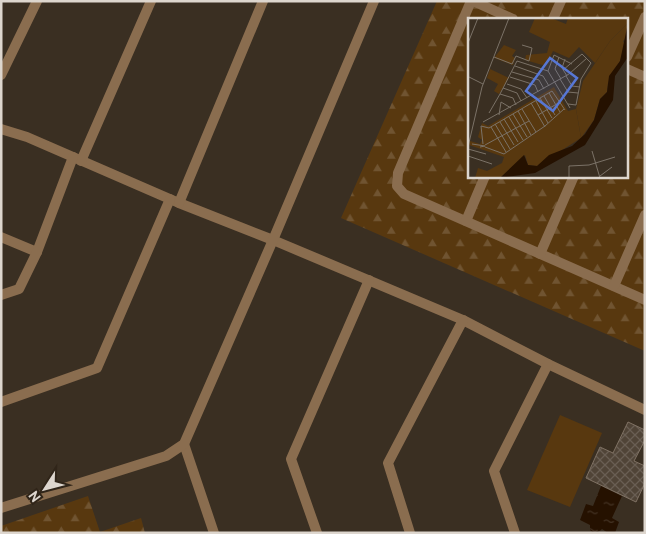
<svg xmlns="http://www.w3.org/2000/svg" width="646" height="534" font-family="Overpass,sans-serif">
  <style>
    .grass { fill: #58380f }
    .forest { fill: url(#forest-firs); fill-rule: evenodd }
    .water { fill: url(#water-ripples) }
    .building { fill: url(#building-cross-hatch); stroke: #7f7163 }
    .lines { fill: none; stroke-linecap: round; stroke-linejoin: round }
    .minor { stroke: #8a6d4f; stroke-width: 10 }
    .inset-road { fill: none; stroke: #7b7267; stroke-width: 1 }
    .view { fill: #5777d5; fill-opacity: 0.15; stroke: #5777d5; stroke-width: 2.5 }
    .inset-edge { fill: none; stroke: #ddd6ce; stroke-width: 2.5 }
  </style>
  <defs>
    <pattern id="forest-firs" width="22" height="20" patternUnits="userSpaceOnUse" patternTransform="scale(1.25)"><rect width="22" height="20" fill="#58380f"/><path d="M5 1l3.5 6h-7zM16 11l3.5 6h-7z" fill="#705431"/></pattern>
    <pattern id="water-ripples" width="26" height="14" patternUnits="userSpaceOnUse" patternTransform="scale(1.25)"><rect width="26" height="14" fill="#251100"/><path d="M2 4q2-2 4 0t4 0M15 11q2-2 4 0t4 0" fill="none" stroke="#443324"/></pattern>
    <pattern id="building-cross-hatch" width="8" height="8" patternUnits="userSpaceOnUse" patternTransform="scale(1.25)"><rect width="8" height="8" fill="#504437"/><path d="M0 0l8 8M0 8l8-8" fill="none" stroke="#695e53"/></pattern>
  </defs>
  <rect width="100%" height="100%" fill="#3a2f22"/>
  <!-- grass -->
  <polygon class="grass" points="560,415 602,433 570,507 527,490"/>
  <!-- forest -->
  <g class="forest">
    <path d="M437,1H645V351L341,218ZM470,19H627V176H470Z"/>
    <polygon points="88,496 100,532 141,518 145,533 1,533 1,526"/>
  </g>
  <!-- water -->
  <path class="water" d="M601,486L622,496L612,518L619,522L615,533H608L602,529C598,533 594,534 590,530V525L580,520L586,504L593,506Z"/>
  <!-- building -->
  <polygon class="building" points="628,422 645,430 645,440 634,461 645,466 645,483 636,502 586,478 600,447 613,453"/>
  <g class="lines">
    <!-- minor -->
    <g class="minor">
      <polyline points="471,1 398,173 397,186 404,194 645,300"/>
      <polyline points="473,1 513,19"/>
      <polyline points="553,19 561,1"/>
      <polyline points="627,57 645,17"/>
      <polyline points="627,69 645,77"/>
      <polyline points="1,75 37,1"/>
      <polyline points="1,129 27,137 179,203 273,240 463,320 548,364 645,410"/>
      <polyline points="81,161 151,1"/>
      <polyline points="179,203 263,1"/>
      <polyline points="466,221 485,176"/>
      <polyline points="1,237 37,252"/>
      <polyline points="540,254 574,176"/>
      <polyline points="614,286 645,215"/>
      <polyline points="1,295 19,289 37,252 73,157"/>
      <polyline points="1,402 97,368 170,199"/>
      <polyline points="184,444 214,533"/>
      <polyline points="1,508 166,456 184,444 273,240 374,1"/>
      <polyline points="317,533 291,459 369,280"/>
      <polyline points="410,533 388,463 463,320"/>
      <polyline points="515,533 494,471 548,364"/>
    </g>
  </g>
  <!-- overview -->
  <g transform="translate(468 18)">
    <rect width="160" height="160" fill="#3a2f22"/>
    <path d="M159,6L160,19L155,23L157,27L152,43L140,65L139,74L132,81L126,102L113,120L108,91L115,63L142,23ZM22,51L41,60L31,76L26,73L30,66L19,60Z" fill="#58380f"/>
    <path d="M67,0H83L98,6L100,0H160V5L142,23L127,45L111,29L101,40L85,33L78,48L57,42L58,37L79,35L82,24L61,14ZM36,27L48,32L44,38L47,40L45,47L26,40ZM86,69L100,93L108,91L113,120L69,148L60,147L57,137L32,160H7L10,150L19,153L34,145L36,139L1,127L2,123L12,126L14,122L10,119L14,105L20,108Z" fill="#58380f"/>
    <path d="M160,5V39L147,58L145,82L117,127L67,155L32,160L56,137L60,147L69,148L81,137L104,128L117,116L126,102L132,81L139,74L141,58L152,43Z" fill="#251100"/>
    <path class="inset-road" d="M0,25L10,0M26,39L44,46L48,38L61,43L64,30L54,27M91,39L87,51L93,61M97,41L94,50L99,58M47,48L75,58L81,68M95,52L114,36L123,45L113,61L108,87L100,86M44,54L71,62L76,71M98,58L104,68L112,69M1,59L15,66M42,59L67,67L70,74M92,61L100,74L110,75M39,66L53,71L59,80M35,70L49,75L53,83M81,75L92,94M32,76L49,43L80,53M76,78L87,97M72,80L84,100M68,83L80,105M63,85L77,109M102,90L80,53L86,37L104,46M54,91L68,114M50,93L63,117M21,95L32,76L45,80L48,87M45,96L59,119M31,97L33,84L43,90M70,97L92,84M41,99L55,122M36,101L50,124M15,104L101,56L119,40M32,104L46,127M27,106L42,131M13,108L21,110L84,73L97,92M13,108L15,126M23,109L38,134M4,126L17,128L12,129M17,127L61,103M0,129L14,69L41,0M17,129L36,136L77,108L96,91M0,131L18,136M124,133L132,160M0,138L24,146M132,158L144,149M101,160V148L121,147L147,139"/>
    <path class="view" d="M82,40L109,60L85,93L58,73Z"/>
    <rect width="160" height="160" class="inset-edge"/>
  </g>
  <!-- border -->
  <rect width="646" height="534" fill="none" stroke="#ddd6ce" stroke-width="5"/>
  <!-- north arrow -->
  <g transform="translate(45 489) rotate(234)" stroke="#302519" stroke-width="4" paint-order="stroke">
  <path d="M0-4L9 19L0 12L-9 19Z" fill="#ddd6ce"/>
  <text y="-8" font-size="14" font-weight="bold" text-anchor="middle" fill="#ddd6ce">N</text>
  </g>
</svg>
